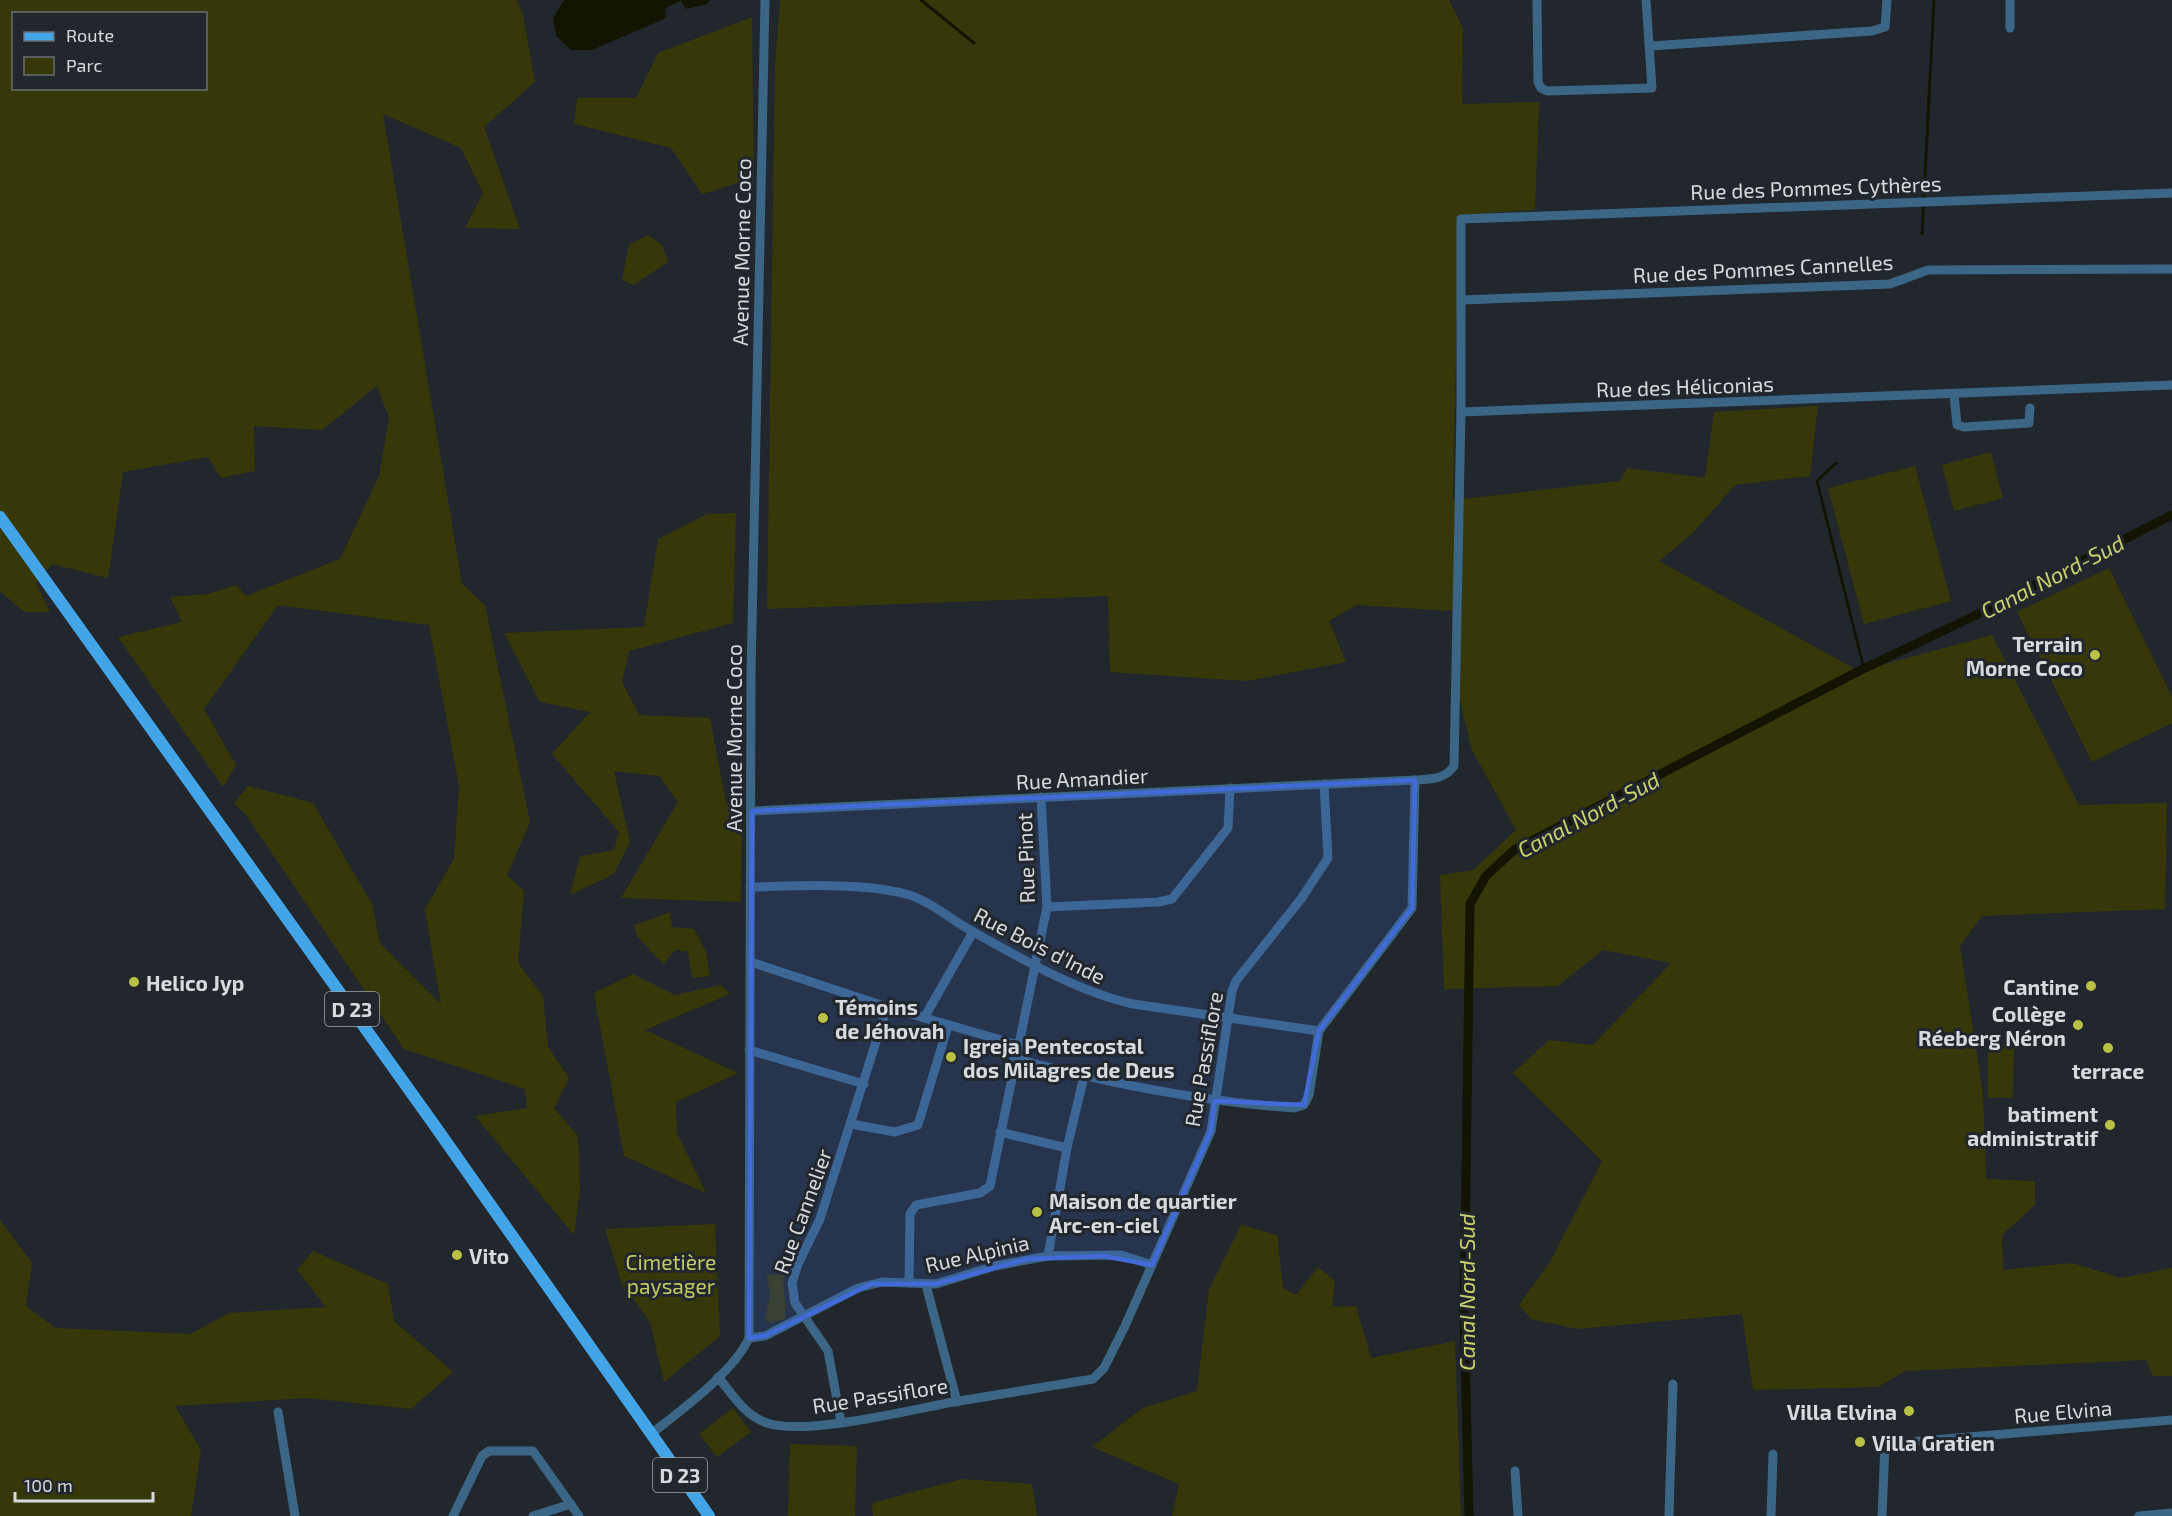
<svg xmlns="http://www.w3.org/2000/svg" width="2172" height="1516" font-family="'Exo 2',sans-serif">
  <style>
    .green { fill: #36380a; fill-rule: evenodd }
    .water { fill: #131401 }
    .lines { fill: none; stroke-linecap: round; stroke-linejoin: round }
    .stream { stroke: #131401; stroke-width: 3 }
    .canal { stroke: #131401; stroke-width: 9 }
    .minor { stroke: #3b6686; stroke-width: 9 }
    .major { stroke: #43a5e7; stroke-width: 12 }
    .marked { fill: #426ad9; fill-opacity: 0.2; stroke: #426ad9; stroke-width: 4.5; stroke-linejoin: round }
    .poi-dot { fill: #b9c046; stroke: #21272c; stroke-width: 2 }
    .labels { text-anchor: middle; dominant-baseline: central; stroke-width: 6; stroke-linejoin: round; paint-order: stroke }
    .shield { fill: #21272c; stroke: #a0a5a9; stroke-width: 1.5 }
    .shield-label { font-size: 20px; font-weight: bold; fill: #d7dbde }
    .street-label { font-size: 21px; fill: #d7dbde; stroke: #21272c }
    .poi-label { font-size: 21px; font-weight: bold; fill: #d7dbde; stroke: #21272c; text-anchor: start }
    .park-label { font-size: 21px; fill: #c3ca65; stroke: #21272c }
    .water-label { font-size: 22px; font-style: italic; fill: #cbd26d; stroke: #21272c }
  </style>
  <rect width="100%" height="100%" fill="#21272c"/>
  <!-- green -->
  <g class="green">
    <path d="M0,0H517L523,15L535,82L484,127L520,229L465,228L483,193L461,148L383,114L462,584L485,605L530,822L507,875L524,891L518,963L543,996L548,1047L569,1078L554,1108L578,1136L580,1190L574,1235L475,1116L527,1108L525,1089L404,1049L246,815L234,803L248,786L313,803L372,904L380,943L441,1005L425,909L454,859L459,786L429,625L278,605L204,709L236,765L223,787L118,637L182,622L170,597L208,594L236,585L246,596L340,559L379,476L389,418L377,386L322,430L254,426L255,471L221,478L208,457L123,472L108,578L52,564L36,583L50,612H24L0,591ZM14,14H206V88H14Z"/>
    <polygon points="780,0 1449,0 1463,28 1462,104 1539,102 1535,210 1459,215 1453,500 1620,481 1627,468 1705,478 1714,412 1818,406 1810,476 1735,485 1692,534 1659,561 1859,671 1992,635 2079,805 2167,803 2165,909 1982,916 1960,946 1983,1093 1986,1179 2035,1181 2035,1205 2002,1235 2003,1270 2072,1263 2121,1278 2172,1268 2172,1376 2153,1376 2146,1360 1905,1371 1878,1387 1753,1390 1742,1314 1577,1329 1531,1319 1519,1305 1551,1260 1602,1161 1513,1073 1549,1040 1593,1045 1671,963 1603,950 1558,986 1444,989 1440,875 1473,870 1516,830 1472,750 1456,684 1453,611 1356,605 1329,621 1346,662 1247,681 1110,672 1108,596 767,609 775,67"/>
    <polygon points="752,17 754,178 702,194 671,148 574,124 577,98 636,98 658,53"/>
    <polygon points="648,235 662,245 668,262 634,285 622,280 629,245"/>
    <polygon points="1991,452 2003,498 1954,511 1942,465"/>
    <polygon points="1915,466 1951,601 1864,624 1828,488"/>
    <polygon points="736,513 733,623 629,651 622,682 639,715 710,718 726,803 742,816 741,902 621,898 678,802 659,776 614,771 630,842 614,874 570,895 580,856 614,850 619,832 552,754 590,712 540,702 504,633 644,627 658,539 707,514"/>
    <polygon points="2109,568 2172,697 2172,723 2092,762 2017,612"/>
    <polygon points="670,912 672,927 694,929 706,952 710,976 692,978 688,951 675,950 663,964 637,936 634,925"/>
    <polygon points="633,974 675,995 721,985 730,994 645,1030 738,1073 676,1102 677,1133 706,1193 624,1156 594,993"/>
    <polygon points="1988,1044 2014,1045 2013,1098 1988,1098"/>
    <polygon points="0,1220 32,1263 26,1306 56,1328 190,1334 229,1313 326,1307 297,1270 313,1251 388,1284 394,1321 453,1372 411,1409 308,1398 175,1406 201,1450 191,1516 0,1516"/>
    <polygon points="715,1224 720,1336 664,1382 650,1322 622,1284 605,1229"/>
    <polygon points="1241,1225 1277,1235 1283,1288 1296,1295 1318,1267 1335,1281 1332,1307 1356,1306 1371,1358 1455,1341 1461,1516 1172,1516 1179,1484 1092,1447 1143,1408 1197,1391 1209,1289"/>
    <path d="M767,1274L784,1275C782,1291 787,1304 785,1319L770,1323L765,1320L770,1295Z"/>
    <polygon points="733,1408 751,1432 717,1457 699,1434"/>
    <polygon points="790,1444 857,1446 855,1516 788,1516"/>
    <polygon points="962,1479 1032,1484 1037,1516 873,1516 872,1503"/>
  </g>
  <!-- water -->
  <polygon class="water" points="564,0 710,0 707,4 686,9 681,1 665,8 666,18 592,50 571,50 556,36 553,18"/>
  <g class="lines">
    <!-- stream -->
    <g class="stream">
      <polyline points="921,0 974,43"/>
      <polyline points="1922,234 1934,0"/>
      <polyline points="1836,463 1817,481 1864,669"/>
    </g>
    <!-- canal -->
    <polyline class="canal" points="1469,1516 1464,1312 1470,904 1486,876 1514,850 1859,671 1974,616 2172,515"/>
    <!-- minor -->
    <g class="minor">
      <polyline points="1537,0 1538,82 1541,88 1547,91 1652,88 1646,0"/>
      <polyline points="2010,0 2010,28"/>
      <polyline points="1651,46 1872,31 1885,27 1887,0"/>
      <polyline points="1462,300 1890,284 1928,270 2172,269"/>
      <polyline points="1954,395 1957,425 1964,427 2029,423 2030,408"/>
      <polyline points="1461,412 2172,385"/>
      <path d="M752,811L1415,780C1431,779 1444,780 1454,766L1461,412V219L2172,193"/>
      <path d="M750,887C797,886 862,882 906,894C928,900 951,919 970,930C1020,958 1078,992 1133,1004L1319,1031"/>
      <polyline points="1047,907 1158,902 1172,899 1228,828 1230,788"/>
      <polyline points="751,962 887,1007 1018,1045"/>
      <polyline points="924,1018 973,932"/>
      <polyline points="749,1050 864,1084"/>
      <path d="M1014,1058C1106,1083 1199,1101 1294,1108L1304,1105L1309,1095L1319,1031L1412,908L1415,780"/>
      <polyline points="851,1124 895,1132 918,1125 948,1026"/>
      <polyline points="1000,1132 1067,1148"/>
      <polyline points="1048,1256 1067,1148 1084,1076"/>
      <polyline points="909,1283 910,1214 916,1205 980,1193 990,1186 1047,907 1041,797"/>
      <polyline points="926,1285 957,1402"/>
      <polyline points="749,1338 765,1336 858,1288 882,1282 936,1284 995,1266 1048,1256 1121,1255 1152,1265"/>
      <path d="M718,1377C733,1395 744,1415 767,1423C805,1436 911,1410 953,1402C999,1394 1046,1387 1093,1379L1104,1368L1125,1326L1211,1131L1232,991L1236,981L1301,899L1328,858L1324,784"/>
      <polyline points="278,1412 295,1516"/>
      <polyline points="841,1422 828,1351 795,1303 792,1283 798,1264 820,1219 887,1007"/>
      <path d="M651,1434C681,1410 733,1373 749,1338L751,674L765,0"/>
      <polyline points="1515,1471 1518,1516"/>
      <polyline points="453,1516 482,1456 489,1451 533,1451 579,1516"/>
      <polyline points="533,1516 571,1504"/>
      <polyline points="1669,1516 1673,1384"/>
      <polyline points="1771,1516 1773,1454"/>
      <polyline points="1882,1516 1885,1444 2172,1420"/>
      <polyline points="2139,1516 2172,1513"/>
    </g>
    <!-- major -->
    <polyline class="major" points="0,517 435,1126 709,1516"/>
  </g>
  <!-- marked area -->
  <path class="marked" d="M1415,780L1412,908L1319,1031L1304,1105L1215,1101L1211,1131L1152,1265L1103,1256L1027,1259L936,1284H871L765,1336L749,1338L752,811Z"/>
  <!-- markers -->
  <g class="poi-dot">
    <circle cx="2095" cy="655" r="6"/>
    <circle cx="134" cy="982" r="6"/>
    <circle cx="2091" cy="986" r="6"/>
    <circle cx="823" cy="1018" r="6"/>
    <circle cx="2078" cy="1025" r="6"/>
    <circle cx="2108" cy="1048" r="6"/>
    <circle cx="951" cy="1057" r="6"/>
    <circle cx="2110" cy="1125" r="6"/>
    <circle cx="1037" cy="1212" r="6"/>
    <circle cx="457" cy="1255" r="6"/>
    <circle cx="1909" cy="1411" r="6"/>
    <circle cx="1860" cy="1442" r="6"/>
  </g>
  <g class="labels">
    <!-- shield labels -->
    <g class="shield">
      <rect x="325" y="992" width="54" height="34" rx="4.5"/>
      <rect x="653" y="1458" width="54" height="34" rx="4.5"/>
    </g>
    <g class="shield-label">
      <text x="352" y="1009">D 23</text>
      <text x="680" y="1475">D 23</text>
    </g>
    <!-- street labels -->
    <g class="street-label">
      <text transform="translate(1816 187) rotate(-2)">Rue des Pommes Cythères</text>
      <text transform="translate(741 252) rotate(-89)">Avenue Morne Coco</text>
      <text transform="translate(1763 268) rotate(-3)">Rue des Pommes Cannelles</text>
      <text transform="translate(1685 386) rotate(-2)">Rue des Héliconias</text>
      <text transform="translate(733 738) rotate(-90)">Avenue Morne Coco</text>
      <text transform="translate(1082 778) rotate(-3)">Rue Amandier</text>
      <text transform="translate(1025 858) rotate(-92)">Rue Pinot</text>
      <text transform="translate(1040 945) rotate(27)">Rue Bois d'Inde</text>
      <text transform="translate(1203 1059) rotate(-80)">Rue Passiflore</text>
      <text transform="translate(802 1211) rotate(-70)">Rue Cannelier</text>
      <text transform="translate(977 1253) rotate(-13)">Rue Alpinia</text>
      <text transform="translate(880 1395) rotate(-9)">Rue Passiflore</text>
      <text transform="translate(2063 1411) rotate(-5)">Rue Elvina</text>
    </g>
    <!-- poi labels -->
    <g class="poi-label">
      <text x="2083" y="643" text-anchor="end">Terrain<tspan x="2083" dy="24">Morne Coco</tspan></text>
      <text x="146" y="982">Helico Jyp</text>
      <text x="2079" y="986" text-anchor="end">Cantine</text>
      <text x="835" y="1006">Témoins<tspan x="835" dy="24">de Jéhovah</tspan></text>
      <text x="2066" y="1013" text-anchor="end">Collège<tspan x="2066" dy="24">Réeberg Néron</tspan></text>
      <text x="963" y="1045">Igreja Pentecostal<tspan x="963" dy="24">dos Milagres de Deus</tspan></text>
      <text x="2108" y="1070" text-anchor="middle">terrace</text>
      <text x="2098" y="1113" text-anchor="end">batiment<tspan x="2098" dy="24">administratif</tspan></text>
      <text x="1049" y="1200">Maison de quartier<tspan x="1049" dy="24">Arc-en-ciel</tspan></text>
      <text x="469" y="1255">Vito</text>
      <text x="1897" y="1411" text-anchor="end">Villa Elvina</text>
      <text x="1872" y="1442">Villa Gratien</text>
    </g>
    <!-- park labels -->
    <g class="park-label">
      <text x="671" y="1261">Cimetière<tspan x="671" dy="24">paysager</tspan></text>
    </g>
    <!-- water labels -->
    <g class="water-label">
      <text transform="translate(2052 576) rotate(-27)">Canal Nord-Sud</text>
      <text transform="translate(1588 814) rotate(-28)">Canal Nord-Sud</text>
      <text transform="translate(1466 1292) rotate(-90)">Canal Nord-Sud</text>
    </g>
  </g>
  <!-- legend -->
  <rect x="12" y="12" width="195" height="78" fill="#21272c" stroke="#6a6f73" stroke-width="1.5"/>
  <rect x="24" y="32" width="30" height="9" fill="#43a5e7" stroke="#6a6f73" stroke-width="1.5"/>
  <text x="66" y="42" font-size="18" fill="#d7dbde">Route</text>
  <rect x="24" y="57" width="30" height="18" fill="#36380a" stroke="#6a6f73" stroke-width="1.5"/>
  <text x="66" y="72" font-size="18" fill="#d7dbde">Parc</text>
  <!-- scale -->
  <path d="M15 1492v9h138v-9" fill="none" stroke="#d7dbde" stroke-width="3"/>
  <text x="24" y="1492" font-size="18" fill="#d7dbde" stroke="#21272c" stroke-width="4.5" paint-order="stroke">100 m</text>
</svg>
